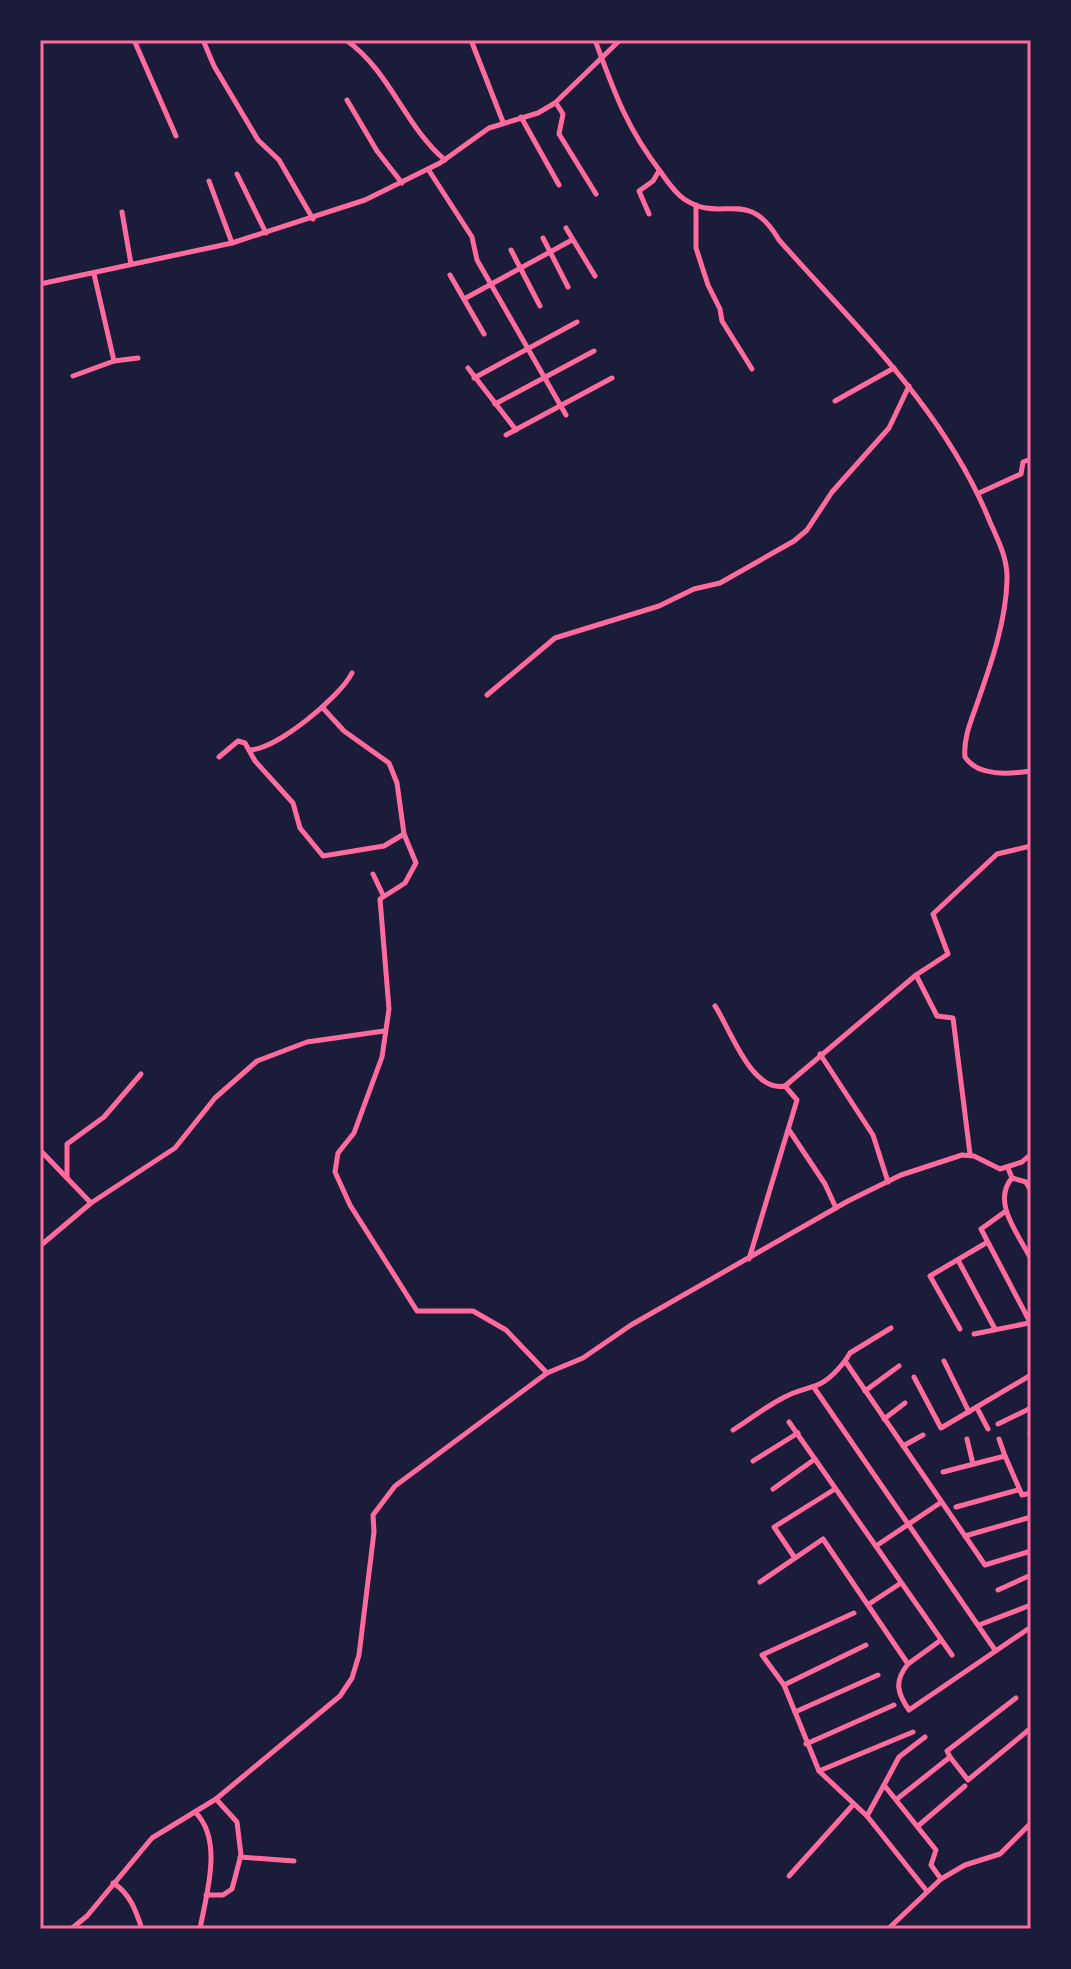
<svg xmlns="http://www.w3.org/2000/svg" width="1071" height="1969" font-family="Commissioner,sans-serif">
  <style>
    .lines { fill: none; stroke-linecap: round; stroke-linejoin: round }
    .minor { stroke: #ff6b9d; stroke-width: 5 }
    .neatline { fill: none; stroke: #ff6b9d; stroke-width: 3 }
  </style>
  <rect width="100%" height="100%" fill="#1b1b3a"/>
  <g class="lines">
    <!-- minor -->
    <g class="minor">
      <polyline points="134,40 176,136"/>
      <polyline points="203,40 214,66 258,140 279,160 313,219"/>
      <path d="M346,40C390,71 404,125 445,160"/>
      <polyline points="471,40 503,122"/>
      <path d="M595,40C614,91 626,127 660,171C667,181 674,192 684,199C722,225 747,185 779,240C857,328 945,410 990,522C998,540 1008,559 1007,580C1006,620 992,661 979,698C973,717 963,736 965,757C978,777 1010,774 1031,771"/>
      <polyline points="347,100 377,151 402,183"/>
      <polyline points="556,103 563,114 559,134 596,194"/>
      <polyline points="521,117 559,185"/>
      <polyline points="428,169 472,237 477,260 566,415"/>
      <polyline points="237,174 266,233"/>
      <polyline points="209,181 232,243"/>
      <polyline points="696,205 696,248 708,285 720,309 722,321 752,369"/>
      <polyline points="122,212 131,264"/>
      <polyline points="649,214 639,191 653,181 659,171"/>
      <polyline points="566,228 595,276"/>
      <polyline points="543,238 568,287"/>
      <polyline points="511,250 540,306"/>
      <polyline points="94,274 114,361"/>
      <polyline points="450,275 484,334"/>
      <polyline points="40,284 232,243 365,200 440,163 489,128 538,113 555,103 620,40"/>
      <polyline points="464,299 572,240"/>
      <polyline points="468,368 516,430"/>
      <polyline points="73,376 114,361 138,358"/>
      <polyline points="474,378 577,322"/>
      <polyline points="835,401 894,368"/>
      <polyline points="495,404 594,351"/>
      <polyline points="506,435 612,378"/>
      <polyline points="979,493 1021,474 1023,462 1031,459"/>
      <polyline points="487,695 555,638 659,606 694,589 720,583 794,541 807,530 832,492 889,428 909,386"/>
      <polyline points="322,707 344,731 389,763 397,783 404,834 416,863 405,883 380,899 389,1009 382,1057 354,1133 338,1153 335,1172 350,1205 417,1311 473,1311 506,1330 547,1373"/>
      <path d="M250,750C277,749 340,697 352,673"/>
      <polyline points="219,757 238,741 245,743 255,761 293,803 300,828 323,856 384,846 404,834"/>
      <polyline points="373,874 383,895"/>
      <polyline points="916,975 937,1016 953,1018 970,1154"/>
      <path d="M715,1006C730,1028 751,1093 785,1086"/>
      <polyline points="820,1054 873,1135 888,1182"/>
      <polyline points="789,1130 825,1184 836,1208"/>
      <polyline points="40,1150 91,1203"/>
      <polyline points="1008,1168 1012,1178 1026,1182 1031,1191"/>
      <polyline points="67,1178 67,1144 104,1117 141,1074"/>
      <path d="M1012,1178C991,1202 1019,1235 1031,1259"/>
      <polyline points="1006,1211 981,1229 1031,1324"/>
      <polyline points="40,1246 91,1203 175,1148 215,1098 257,1061 307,1042 384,1031"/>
      <polyline points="749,1259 797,1100 785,1086 916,975 948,954 933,914 997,854 1031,846"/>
      <polyline points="958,1260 995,1329"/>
      <polyline points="891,1328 850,1353 845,1361 985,1565 1031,1551"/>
      <polyline points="960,1329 930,1276 986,1243"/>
      <polyline points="974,1334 1029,1323"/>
      <polyline points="944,1361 969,1412"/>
      <polyline points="914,1377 941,1428 1031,1375"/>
      <polyline points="815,1389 995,1650"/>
      <polyline points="865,1391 899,1366"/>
      <polyline points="977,1408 988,1429"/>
      <polyline points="884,1419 905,1403"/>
      <polyline points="789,1422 952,1655"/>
      <polyline points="998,1424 1031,1408"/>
      <path d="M733,1430C749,1420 764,1408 781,1399C811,1382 818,1395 845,1361"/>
      <polyline points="1030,1433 1031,1434"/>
      <polyline points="967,1439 973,1464"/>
      <polyline points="999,1439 1005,1456"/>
      <polyline points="903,1446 923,1435"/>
      <polyline points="753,1461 798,1433"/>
      <polyline points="943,1472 1005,1456 1022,1495 1031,1493"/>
      <polyline points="773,1489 815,1459"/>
      <polyline points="956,1507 1018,1490"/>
      <polyline points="965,1536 1031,1517"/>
      <polyline points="876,1546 940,1503"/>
      <polyline points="795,1558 774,1527 835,1489"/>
      <path d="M760,1582L823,1539L908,1664C894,1681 897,1693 909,1710L1031,1627"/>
      <polyline points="998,1590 1031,1575"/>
      <polyline points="869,1604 901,1583"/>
      <polyline points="854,1613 762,1655 784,1685 819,1771 867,1816 926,1890"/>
      <polyline points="979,1625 1031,1605"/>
      <polyline points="908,1664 941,1640"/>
      <polyline points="784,1685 866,1645"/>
      <polyline points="795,1712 878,1675"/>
      <polyline points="925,1737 899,1757 884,1785 936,1850 931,1865 941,1879"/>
      <polyline points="806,1744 894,1705"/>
      <polyline points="950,1757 968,1780 1031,1728"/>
      <polyline points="819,1771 913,1732"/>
      <polyline points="897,1799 950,1757 947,1751 1016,1698"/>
      <path d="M195,1812C224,1840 206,1895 200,1929"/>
      <polyline points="867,1816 884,1785"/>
      <polyline points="918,1826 965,1786"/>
      <polyline points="240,1857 294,1861"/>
      <polyline points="789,1876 852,1806"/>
      <path d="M113,1883C130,1893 136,1911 142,1929"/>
      <polyline points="206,1895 223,1895 232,1889 241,1855 237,1822 216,1799"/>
      <polyline points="71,1929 87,1916 152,1838 216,1799 340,1696 352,1678 359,1655 374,1532 373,1515 395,1486 547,1373 583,1358 631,1325 848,1201 901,1175 962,1155 974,1156 1000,1169 1022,1162 1031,1154"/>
      <polyline points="888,1929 941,1879 965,1865 1000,1854 1031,1823"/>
    </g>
  </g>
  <!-- border -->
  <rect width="1071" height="1969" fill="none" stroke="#1b1b3a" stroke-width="84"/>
  <rect x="42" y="42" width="987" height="1885" class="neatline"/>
</svg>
